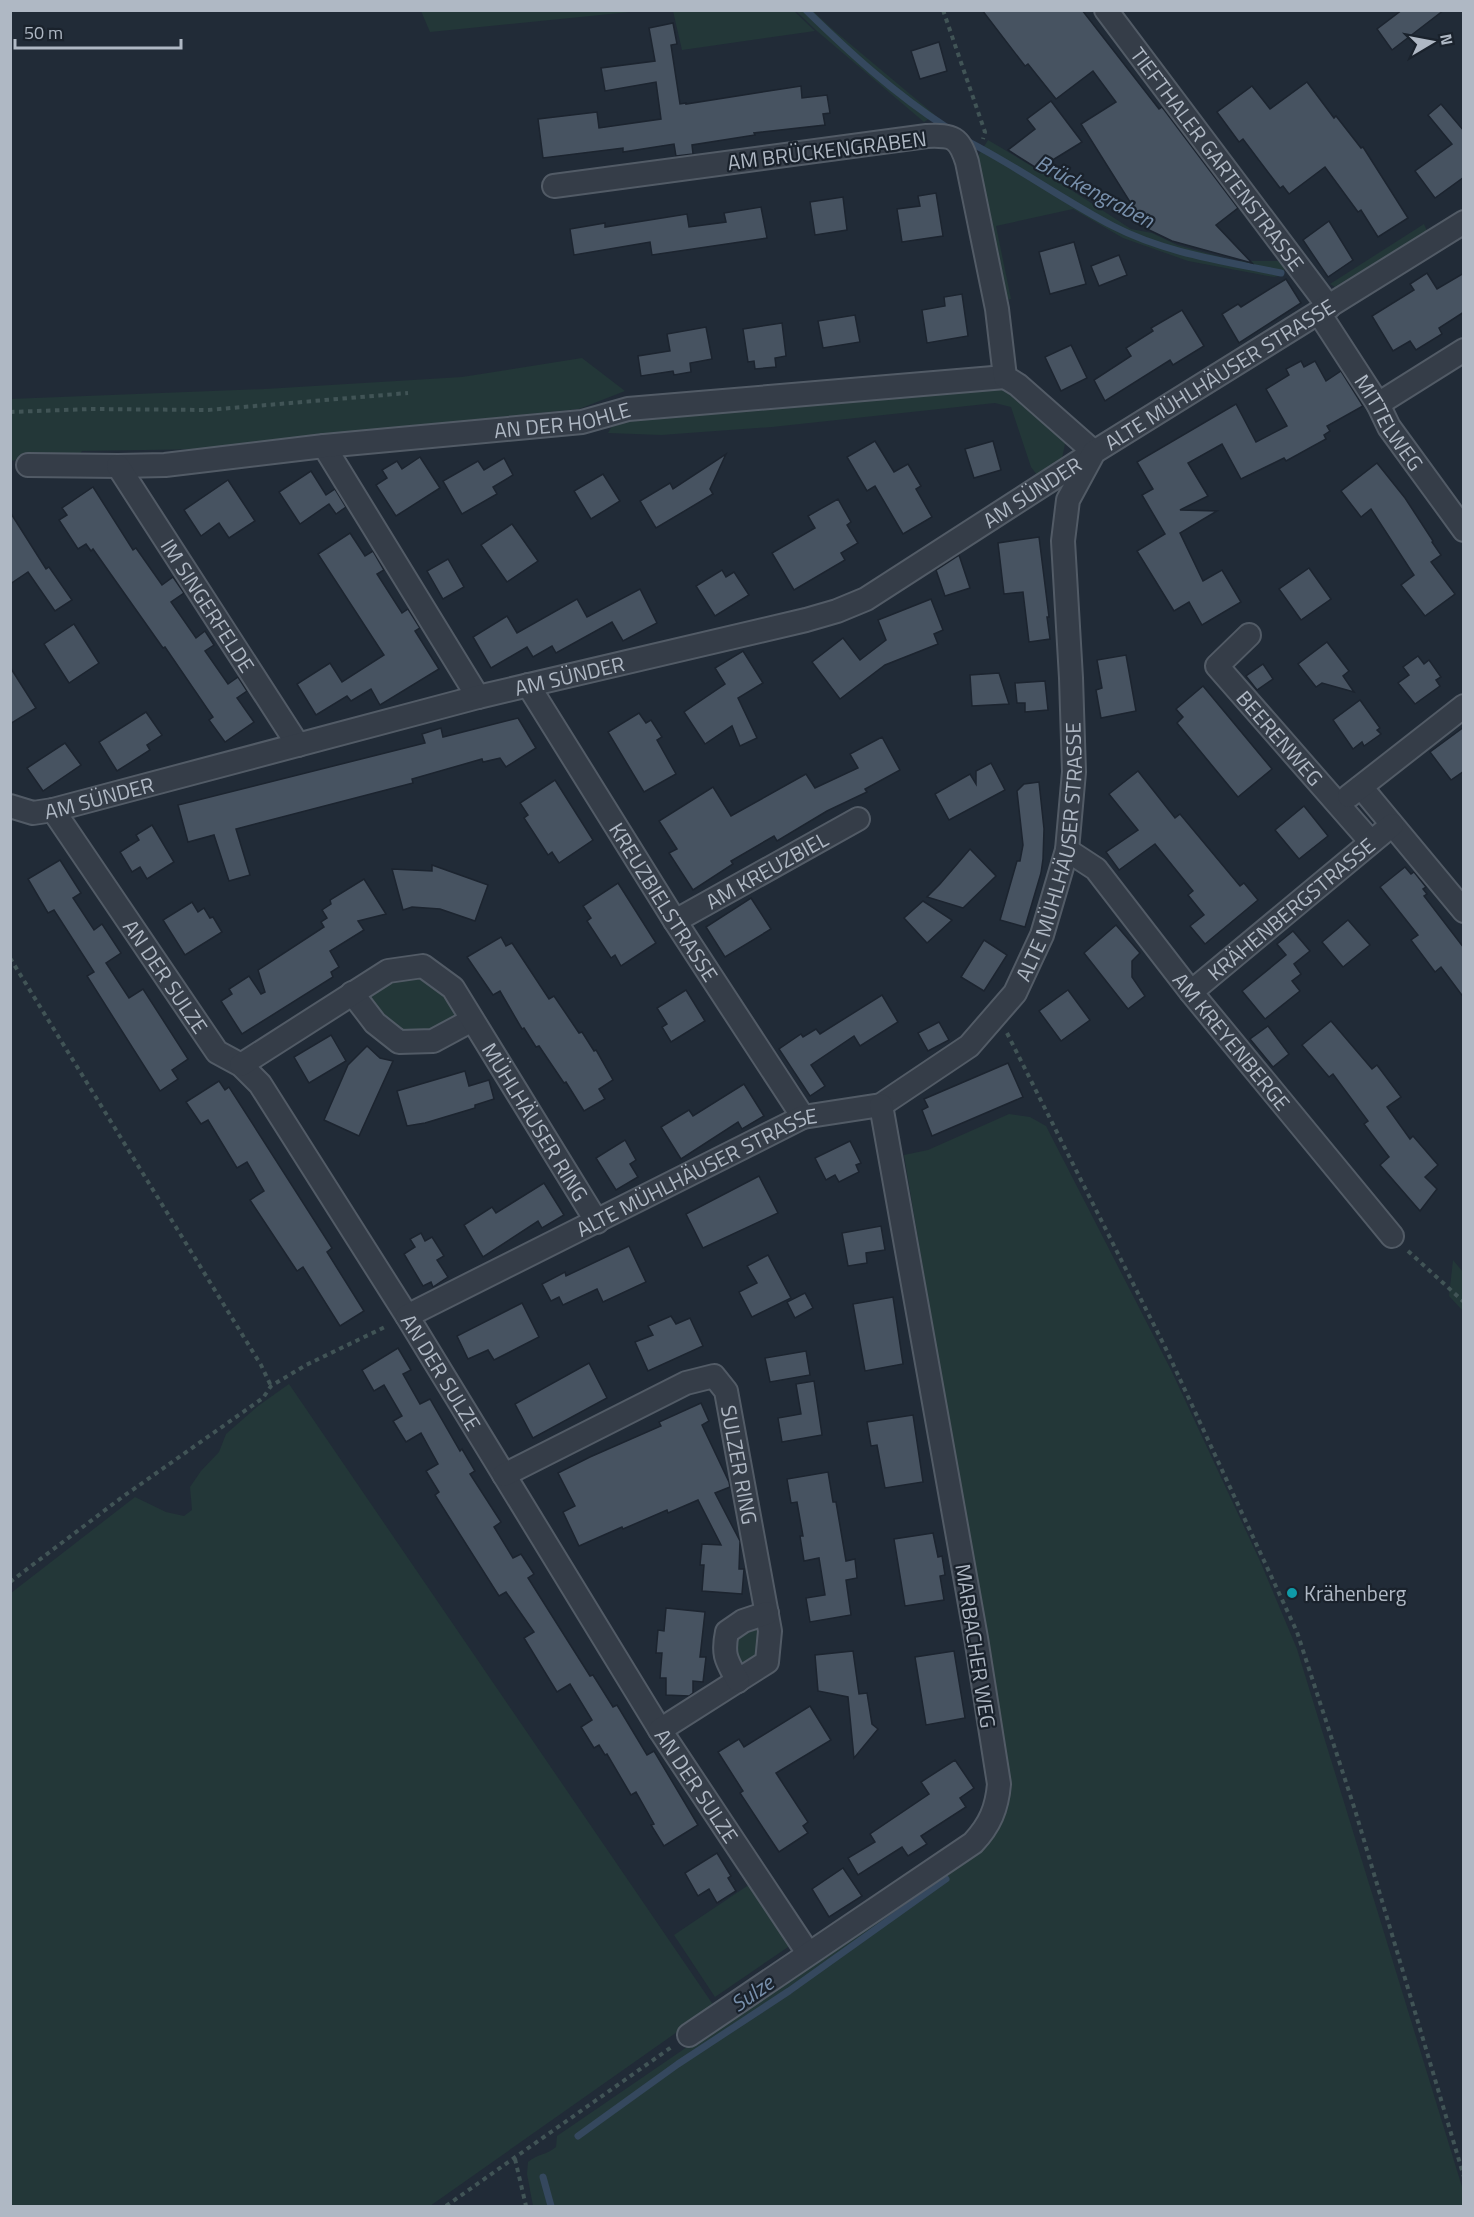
<svg xmlns="http://www.w3.org/2000/svg" width="1474" height="2217" font-family="'Titillium Web',sans-serif">
  <style>
    .green { fill: #233738 }
    .lines { fill: none; stroke-linecap: round; stroke-linejoin: round }
    .stream { stroke: #35485e; stroke-width: 7 }
    .building { fill: #475361; stroke: #1c242f; stroke-width: 1.5 }
    .street-casing { stroke: #525b66; stroke-width: 26 }
    .path { stroke: #415456; stroke-width: 4; stroke-dasharray: 4.5 4.5; stroke-linecap: butt }
    .street { stroke: #353d48; stroke-width: 22 }
    .culture-dot { fill: #0f9aa8; stroke: #1a222c; stroke-width: 2 }
    .labels { text-anchor: middle; dominant-baseline: central; stroke-width: 4.5; stroke-linejoin: round; paint-order: stroke }
    .street-label { font-size: 21px; fill: #afb8c4; stroke: #1a222c }
    .poi-label { font-size: 21px; fill: #afb8c4; stroke: #1a222c; text-anchor: start }
    .water-label { font-size: 22px; font-style: italic; fill: #7890ac; stroke: #1a222c }
  </style>
  <rect width="100%" height="100%" fill="#212b37"/>
  <!-- green -->
  <g class="green">
    <polygon points="421,11 640,11 430,32"/>
    <polygon points="673,11 794,11 815,31 682,50"/>
    <polygon points="796,11 813,11 831,28 935,115 924,122 817,31"/>
    <polygon points="988,140 1062,184 1131,229 1152,233 1177,245 1235,261 1278,261 1284,267 1284,275 1274,277 1188,261 1123,238 1073,209 996,226 1011,299 1000,301 972,166"/>
    <polygon points="1424,224 1427,231 1335,287 1330,284"/>
    <polygon points="582,358 625,391 579,409 303,437 209,449 82,451 79,456 25,458 11,461 10,399 265,389 462,377"/>
    <polygon points="1004,382 1064,433 1065,444 1060,468 1047,476 1037,475 1031,467 1011,407 995,403 772,427 661,435 608,433 616,419"/>
    <polygon points="417,974 439,985 457,1017 420,1037 394,1029 366,995 403,976"/>
    <path d="M1009,1114L1030,1117L1046,1126L1171,1370L1260,1561L1297,1649L1463,2190V2206H533L527,2174L528,2162C537,2154 547,2155 556,2147L557,2136L944,1871L1000,1818L1010,1788L904,1155L928,1150Z"/>
    <polygon points="1453,1260 1463,1272 1463,1311 1449,1296"/>
    <polygon points="289,1384 714,2006 430,2206 11,2206 11,1593 135,1497 166,1512 184,1516 192,1510 190,1487 201,1471 219,1452 226,1434 258,1406"/>
    <polygon points="767,1613 767,1662 738,1681 727,1632"/>
    <polygon points="753,1882 794,1943 715,1997 674,1935"/>
  </g>
  <g class="lines">
    <!-- stream -->
    <g class="stream">
      <path d="M806,10C850,53 895,94 946,127"/>
      <path d="M969,142C1018,167 1063,200 1113,226C1165,253 1224,261 1281,273"/>
      <polyline points="578,2136 678,2064 789,1991 946,1879"/>
      <polyline points="543,2177 551,2206"/>
    </g>
  </g>
  <!-- building -->
  <g class="building">
    <polygon points="982,10 1082,10 1159,109 1162,107 1238,208 1216,225 1252,263 1172,241 1147,229 1081,124 1116,102 1093,71 1056,99 1028,64 1025,66"/>
    <polygon points="1402,10 1444,10 1392,50 1377,29"/>
    <polygon points="673,23 677,44 671,45 680,104 686,103 686,104 801,86 802,98 827,95 830,113 823,114 825,125 754,133 755,135 692,145 693,154 676,156 674,144 623,152 623,148 543,158 538,119 597,112 599,128 661,119 656,82 605,91 601,68 655,61 649,28"/>
    <polygon points="939,42 947,71 920,79 911,51"/>
    <polygon points="1307,82 1334,118 1336,116 1361,148 1363,147 1408,218 1378,237 1361,210 1358,212 1325,167 1289,194 1283,186 1280,188 1243,139 1239,142 1217,112 1252,86 1270,109"/>
    <polygon points="1051,101 1082,142 1038,169 1008,150 1035,129 1027,119"/>
    <polygon points="1441,104 1464,131 1464,177 1435,198 1415,171 1452,144 1428,115"/>
    <polygon points="936,193 943,236 902,242 897,209 920,206 918,196"/>
    <polygon points="843,197 847,230 815,235 810,202"/>
    <polygon points="761,207 767,238 652,255 650,242 574,255 570,229 605,223 605,227 687,214 689,227 726,222 724,213"/>
    <polygon points="1329,221 1353,260 1328,277 1303,240"/>
    <polygon points="1074,242 1086,284 1050,294 1039,252"/>
    <polygon points="1119,255 1127,275 1099,286 1091,266"/>
    <polygon points="1427,273 1437,289 1464,273 1464,312 1439,328 1442,334 1416,350 1410,341 1393,351 1372,316 1414,290 1410,284"/>
    <polygon points="1286,279 1301,303 1239,343 1222,314 1238,304 1241,307"/>
    <polygon points="962,294 968,336 927,343 922,310 945,306 944,297"/>
    <polygon points="1182,310 1204,346 1173,365 1170,360 1105,401 1094,380 1131,356 1126,348 1153,331 1151,328"/>
    <polygon points="855,315 860,342 823,348 818,321"/>
    <polygon points="782,323 786,356 775,358 776,367 755,369 754,361 748,362 743,329"/>
    <polygon points="706,327 712,359 690,363 691,372 674,375 673,371 641,376 638,356 670,351 667,334"/>
    <polygon points="1071,345 1087,378 1061,391 1045,357"/>
    <polygon points="1301,361 1304,367 1315,361 1326,381 1341,371 1363,406 1327,426 1330,431 1324,435 1326,439 1286,461 1284,458 1241,479 1222,444 1188,463 1208,496 1180,510 1217,511 1180,533 1203,581 1222,570 1241,602 1202,625 1189,602 1174,611 1137,551 1165,534 1142,495 1153,489 1137,462 1236,404 1256,442 1287,426 1266,389 1289,375 1286,369"/>
    <polygon points="875,441 894,472 908,464 921,486 916,489 932,517 903,534 875,486 867,491 847,457"/>
    <polygon points="993,441 1001,470 974,478 965,449"/>
    <polygon points="726,454 710,489 713,494 656,528 640,501 670,483 673,489"/>
    <polygon points="420,457 440,488 396,516 376,485 387,478 382,470 397,461 402,469"/>
    <polygon points="504,458 513,475 493,487 497,494 462,514 443,481 478,461 484,470"/>
    <polygon points="1377,463 1405,498 1433,541 1432,542 1441,555 1431,562 1455,594 1425,616 1401,585 1414,575 1371,509 1361,517 1341,491"/>
    <polygon points="311,471 326,495 335,489 346,507 336,514 329,504 300,524 279,492"/>
    <polygon points="603,474 620,501 591,519 574,491"/>
    <polygon points="228,480 255,521 229,538 219,523 201,536 184,510"/>
    <polygon points="93,487 133,550 136,548 162,585 173,577 184,593 171,602 196,638 205,631 214,645 205,651 228,684 238,677 247,691 237,698 254,722 225,742 209,720 213,717 165,647 163,648 93,549 91,551 86,544 78,549 59,520 67,515 62,508"/>
    <polygon points="838,499 851,522 847,525 858,543 841,553 845,560 794,590 772,553 815,528 808,516"/>
    <polygon points="10,512 46,569 49,567 72,600 55,611 28,572 10,584"/>
    <polygon points="512,524 538,561 507,582 481,545"/>
    <polygon points="350,533 365,556 373,551 384,570 377,574 402,613 408,609 420,628 415,631 439,669 380,705 371,689 351,701 347,696 316,715 297,684 330,663 342,682 384,655 318,554"/>
    <polygon points="1039,537 1049,617 1047,617 1050,639 1029,642 1023,592 1004,594 998,543"/>
    <polygon points="959,555 970,588 945,596 936,570"/>
    <polygon points="448,559 464,587 443,599 427,571"/>
    <polygon points="1309,568 1331,599 1301,620 1279,589"/>
    <polygon points="722,570 726,577 734,572 749,595 715,616 696,586"/>
    <polygon points="640,589 657,623 623,641 612,622 556,653 552,646 533,657 527,647 491,668 473,637 507,616 517,633 577,599 587,617"/>
    <polygon points="931,599 943,630 934,634 938,644 885,665 840,699 812,662 843,638 860,660 886,640 878,620"/>
    <polygon points="74,624 99,663 69,683 44,644"/>
    <polygon points="1327,642 1349,671 1343,676 1354,692 1322,683 1316,687 1298,664"/>
    <polygon points="743,651 763,683 738,698 757,738 740,746 732,726 705,744 684,712 725,684 715,668"/>
    <polygon points="1126,655 1136,711 1101,718 1096,690 1102,688 1097,660"/>
    <polygon points="1418,656 1424,664 1429,660 1441,677 1436,680 1440,686 1415,704 1398,683 1409,675 1403,667"/>
    <polygon points="1263,664 1273,679 1257,690 1246,676"/>
    <polygon points="10,667 36,708 10,724"/>
    <polygon points="999,673 1009,704 972,706 970,675"/>
    <polygon points="1045,681 1048,710 1025,712 1025,703 1017,703 1015,683"/>
    <polygon points="1203,686 1272,769 1238,797 1177,723 1183,717 1176,709"/>
    <polygon points="1360,700 1380,728 1377,730 1381,734 1364,746 1362,742 1353,749 1333,720"/>
    <polygon points="146,712 162,735 147,745 150,750 117,771 99,742"/>
    <polygon points="639,713 646,723 651,720 662,737 657,740 676,774 644,792 608,732"/>
    <polygon points="518,718 536,748 506,767 500,758 483,762 482,759 412,779 413,783 236,829 250,875 229,881 214,835 188,842 178,805 425,743 422,734 441,728 443,737"/>
    <polygon points="1464,727 1464,771 1451,780 1430,752"/>
    <polygon points="882,737 900,770 865,789 867,792 827,811 777,841 774,836 731,861 733,864 693,890 669,853 677,849 659,821 713,787 731,816 806,774 815,788 858,768 850,754"/>
    <polygon points="65,743 81,765 43,791 27,768"/>
    <polygon points="991,763 1005,790 949,820 935,794 970,774 976,784 976,771"/>
    <polygon points="1138,771 1175,818 1180,814 1240,886 1244,883 1258,900 1205,944 1190,926 1204,915 1188,895 1193,891 1155,844 1119,870 1106,852 1138,830 1109,794"/>
    <polygon points="555,780 593,840 559,863 552,852 548,855 541,844 524,818 528,815 520,803"/>
    <polygon points="1039,782 1044,829 1043,859 1041,873 1025,927 1000,920 1017,861 1020,861 1023,845 1017,791 1024,784"/>
    <polygon points="1304,806 1328,836 1299,859 1275,830"/>
    <polygon points="152,825 174,862 147,879 140,867 132,872 120,852 139,840 136,835"/>
    <polygon points="970,849 996,876 963,908 927,897 940,884"/>
    <polygon points="60,860 81,893 73,898 94,930 102,924 121,953 106,963 129,998 143,989 188,1059 172,1070 178,1079 160,1091 87,976 94,972 54,910 48,913 28,879"/>
    <polygon points="432,865 488,885 475,921 440,909 412,907 403,910 392,869 432,871"/>
    <polygon points="1405,867 1411,874 1414,872 1426,887 1423,889 1427,894 1424,896 1464,948 1464,998 1441,967 1435,972 1411,940 1418,935 1380,887"/>
    <polygon points="364,879 386,914 358,921 364,930 330,951 339,967 331,972 333,977 242,1034 221,1001 232,994 229,989 249,976 261,994 265,992 258,970 324,927 321,922 327,918 322,910 331,904 330,900"/>
    <polygon points="618,883 656,943 621,966 615,955 611,958 587,921 591,918 583,906"/>
    <polygon points="751,898 771,929 725,957 706,927"/>
    <polygon points="923,901 952,920 927,943 904,918"/>
    <polygon points="192,902 198,912 204,908 210,918 213,917 222,932 185,955 163,920"/>
    <polygon points="1348,920 1370,945 1343,967 1322,942"/>
    <polygon points="1116,925 1140,953 1132,961 1132,977 1145,996 1128,1009 1084,953"/>
    <polygon points="1293,931 1310,951 1294,964 1301,974 1292,981 1300,991 1265,1019 1242,991 1286,955 1277,944"/>
    <polygon points="501,937 506,946 512,943 549,999 554,996 579,1033 582,1032 594,1051 596,1050 613,1080 599,1089 605,1099 584,1111 566,1082 564,1083 539,1046 536,1047 524,1028 522,1029 500,991 493,995 467,957"/>
    <polygon points="984,940 1007,955 984,991 961,977"/>
    <polygon points="686,990 705,1021 671,1042 662,1027 667,1024 657,1008"/>
    <polygon points="1068,990 1090,1020 1061,1041 1039,1011"/>
    <polygon points="882,995 898,1022 860,1046 854,1036 811,1065 825,1086 810,1096 779,1049 801,1034 803,1037 816,1029 820,1034"/>
    <polygon points="1331,1021 1372,1069 1377,1065 1401,1097 1387,1107 1410,1139 1413,1136 1438,1165 1425,1177 1437,1189 1420,1211 1380,1165 1389,1157 1364,1124 1368,1121 1333,1074 1329,1077 1302,1045"/>
    <polygon points="939,1022 949,1040 928,1051 918,1033"/>
    <polygon points="1268,1026 1289,1054 1273,1067 1250,1039"/>
    <polygon points="331,1035 346,1061 309,1083 294,1057"/>
    <polygon points="367,1046 380,1058 393,1061 359,1136 324,1120 348,1065"/>
    <polygon points="1008,1063 1023,1097 932,1136 922,1110 928,1107 924,1099"/>
    <polygon points="465,1071 469,1086 489,1080 494,1099 475,1105 475,1108 425,1123 407,1126 397,1091"/>
    <polygon points="219,1081 225,1090 229,1087 332,1248 327,1252 364,1311 340,1326 303,1267 297,1271 250,1200 264,1191 247,1162 237,1168 208,1120 201,1124 186,1102"/>
    <polygon points="744,1084 764,1116 742,1129 738,1122 681,1159 661,1127 689,1110 693,1116"/>
    <polygon points="625,1140 636,1160 630,1164 638,1177 616,1190 596,1158"/>
    <polygon points="850,1141 861,1163 856,1165 859,1172 839,1182 835,1175 826,1180 815,1158"/>
    <polygon points="759,1176 778,1213 703,1248 686,1214"/>
    <polygon points="544,1183 564,1215 542,1228 538,1221 483,1257 464,1225 492,1207 496,1213"/>
    <polygon points="881,1226 885,1250 866,1253 867,1263 848,1266 842,1233"/>
    <polygon points="421,1233 425,1241 432,1237 444,1256 437,1260 448,1277 433,1287 431,1282 423,1286 404,1254 415,1247 410,1239"/>
    <polygon points="629,1246 646,1282 603,1302 597,1289 563,1305 559,1297 551,1301 542,1284 565,1272 566,1276"/>
    <polygon points="768,1255 791,1298 752,1317 739,1292 757,1283 747,1266"/>
    <polygon points="805,1293 813,1308 795,1318 787,1302"/>
    <polygon points="893,1297 903,1364 865,1371 853,1304"/>
    <polygon points="522,1303 539,1337 494,1360 488,1350 468,1359 457,1336"/>
    <polygon points="671,1316 676,1324 690,1318 703,1346 648,1371 635,1342 653,1335 648,1326"/>
    <polygon points="398,1348 411,1370 403,1374 420,1404 430,1399 460,1451 462,1449 475,1471 470,1474 501,1522 494,1527 513,1558 521,1554 534,1574 528,1578 590,1676 593,1675 613,1707 617,1705 647,1755 654,1751 698,1825 664,1846 651,1825 654,1824 636,1792 631,1795 607,1754 605,1755 599,1745 594,1748 581,1727 592,1720 570,1684 557,1692 524,1638 534,1632 506,1592 499,1596 435,1495 439,1492 426,1471 438,1464 421,1433 406,1442 393,1421 402,1416 384,1385 374,1391 362,1370"/>
    <polygon points="806,1351 810,1375 770,1382 765,1358"/>
    <polygon points="589,1363 607,1398 533,1438 515,1404"/>
    <polygon points="814,1381 822,1435 782,1442 778,1418 801,1414 796,1384"/>
    <polygon points="701,1403 709,1421 702,1425 729,1482 730,1487 715,1493 740,1541 739,1569 744,1569 742,1594 702,1591 704,1565 700,1565 702,1544 721,1545 698,1500 668,1513 667,1510 623,1529 622,1527 579,1546 563,1512 575,1506 558,1473 590,1457 661,1426 659,1422"/>
    <polygon points="913,1415 923,1482 885,1488 877,1445 871,1446 867,1422"/>
    <polygon points="828,1472 833,1502 836,1502 846,1561 855,1559 857,1578 846,1580 851,1615 810,1622 806,1598 825,1595 819,1558 804,1561 800,1536 803,1536 797,1502 791,1503 787,1479"/>
    <polygon points="933,1533 938,1557 942,1556 945,1575 940,1576 944,1600 905,1606 894,1539"/>
    <polygon points="666,1608 705,1612 700,1657 706,1657 703,1682 693,1681 693,1693 689,1696 666,1695 666,1678 660,1678 662,1653 656,1653 658,1630 664,1631"/>
    <polygon points="853,1651 859,1694 867,1693 872,1724 878,1729 854,1758 848,1697 818,1691 815,1655"/>
    <polygon points="954,1651 965,1718 926,1725 915,1657"/>
    <polygon points="810,1706 831,1740 776,1773 808,1822 803,1826 808,1833 779,1852 740,1793 743,1791 718,1752 739,1739 744,1747"/>
    <polygon points="955,1760 974,1788 960,1798 966,1807 921,1836 927,1844 908,1856 902,1847 858,1875 848,1858 875,1842 870,1834 929,1794 921,1782"/>
    <polygon points="717,1853 731,1876 728,1878 736,1891 717,1903 709,1889 698,1896 685,1873"/>
    <polygon points="843,1868 862,1896 829,1917 812,1889"/>
  </g>
  <g class="lines">
    <defs>
      <g id="street">
        <path id="s1" d="M1106,10L1329,307"/>
        <path id="s2" d="M1319,313L1378,404L1389,427L1464,530"/>
        <polyline points="1378,404 1464,350"/>
        <polyline points="324,446 478,697"/>
        <path id="s3" d="M28,465L118,466L165,465L324,446L582,422L628,409L1005,377"/>
        <path id="s4" d="M118,466L298,745"/>
        <path id="s5" d="M1249,635L1217,666L1371,842"/>
        <path id="s6" d="M528,685L675,921L803,1117"/>
        <polyline points="1361,787 1464,911"/>
        <polyline points="1349,796 1464,706"/>
        <path id="s7" d="M10,806L33,813L53,810L478,697L806,620L837,611L866,599L1094,452L1018,385L1005,377L997,309L967,162C959,137 953,135 927,136L554,186"/>
        <path id="s8" d="M53,810L217,1052L241,1065L260,1084L407,1316L660,1730L808,1953"/>
        <path id="s9" d="M1067,850L1096,869L1191,992L1392,1236"/>
        <path id="s10" d="M675,921L858,819"/>
        <path id="s11" d="M1191,992L1392,825"/>
        <polyline points="352,993 375,1023 399,1042 433,1041 472,1020"/>
        <path id="s12" d="M241,1065L388,971L423,966L453,988L597,1222"/>
        <path id="s13" d="M407,1316L803,1117L881,1105L969,1046L1015,993L1042,935L1067,850L1074,772L1071,678L1063,541L1068,500L1094,452L1464,222"/>
        <path id="s14" d="M504,1475L686,1383L714,1376L726,1391L770,1631L767,1662L660,1730"/>
        <path d="M738,1681C727,1661 722,1656 727,1632L743,1621L767,1613"/>
        <path d="M689,2035L973,1843C990,1825 997,1808 999,1784L976,1638L881,1105"/>
      </g>
    </defs>
    <!-- street casing -->
    <use href="#street" class="street-casing"/>
    <!-- path -->
    <g class="path">
      <polyline points="943,10 985,132 983,139"/>
      <polyline points="10,412 90,409 208,410 408,393"/>
      <polyline points="10,958 261,1365 271,1386"/>
      <polyline points="1007,1033 1166,1349 1297,1632 1355,1810 1464,2177"/>
      <polyline points="1408,1251 1464,1302"/>
      <polyline points="10,1582 121,1498 263,1398 271,1386 306,1365 387,1326"/>
      <polyline points="515,2159 526,2206"/>
      <polyline points="446,2206 673,2046"/>
    </g>
    <!-- street -->
    <use href="#street" class="street"/>
  </g>
  <!-- markers -->
  <circle class="culture-dot" cx="1292" cy="1593" r="6"/>
  <g class="labels">
    <!-- street labels -->
    <g class="street-label">
      <text transform="translate(827 150) rotate(-7)">AM BRÜCKENGRABEN</text>
      <text stroke="none"><textPath href="#s1" startOffset="186">TIEFTHALER GARTENSTRASSE</textPath></text>
      <text stroke="none"><textPath href="#s13" startOffset="1404">ALTE MÜHLHÄUSER STRASSE</textPath></text>
      <text stroke="none"><textPath href="#s3" startOffset="537">AN DER HOHLE</textPath></text>
      <text stroke="none"><textPath href="#s2" startOffset="130">MITTELWEG</textPath></text>
      <text stroke="none"><textPath href="#s7" startOffset="1082">AM SÜNDER</textPath></text>
      <text stroke="none"><textPath href="#s4" startOffset="166">IM SINGERFELDE</textPath></text>
      <text stroke="none"><textPath href="#s7" startOffset="578">AM SÜNDER</textPath></text>
      <text stroke="none"><textPath href="#s5" startOffset="140">BEERENWEG</textPath></text>
      <text stroke="none"><textPath href="#s7" startOffset="92">AM SÜNDER</textPath></text>
      <text stroke="none"><textPath href="#s13" startOffset="846">ALTE MÜHLHÄUSER STRASSE</textPath></text>
      <text stroke="none"><textPath href="#s10" startOffset="105">AM KREUZBIEL</textPath></text>
      <text stroke="none"><textPath href="#s6" startOffset="256">KREUZBIELSTRASSE</textPath></text>
      <text stroke="none"><textPath href="#s11" startOffset="130">KRÄHENBERGSTRASSE</textPath></text>
      <text stroke="none"><textPath href="#s8" startOffset="201">AN DER SULZE</textPath></text>
      <text stroke="none"><textPath href="#s9" startOffset="254">AM KREYENBERGE</textPath></text>
      <text stroke="none"><textPath href="#s12" startOffset="404">MÜHLHÄUSER RING</textPath></text>
      <text stroke="none"><textPath href="#s13" startOffset="324">ALTE MÜHLHÄUSER STRASSE</textPath></text>
      <text stroke="none"><textPath href="#s8" startOffset="687">AN DER SULZE</textPath></text>
      <text stroke="none"><textPath href="#s14" startOffset="327">SULZER RING</textPath></text>
      <text transform="translate(976 1646) rotate(81)">MARBACHER WEG</text>
      <text stroke="none"><textPath href="#s8" startOffset="1173">AN DER SULZE</textPath></text>
    </g>
    <!-- poi labels -->
    <g class="poi-label">
      <text x="1304" y="1593">Krähenberg</text>
    </g>
    <!-- water labels -->
    <g class="water-label">
      <text transform="translate(1095 191) rotate(28)">Brückengraben</text>
      <text transform="translate(752 1993) rotate(-35)">Sulze</text>
    </g>
  </g>
  <!-- border -->
  <rect width="1474" height="2217" fill="none" stroke="#afb8c4" stroke-width="24"/>
  <!-- north arrow -->
  <g transform="translate(1432 42) rotate(80)" stroke="#1a222c" stroke-width="4.5" paint-order="stroke">
  <path d="M0-4.5L10 22L0 15L-10 22Z" fill="#afb8c4"/>
  <text y="-9" font-size="16" font-weight="bold" text-anchor="middle" fill="#afb8c4">N</text>
  </g>
  <!-- scale -->
  <path d="M15 39v9h166v-9" fill="none" stroke="#afb8c4" stroke-width="3"/>
  <text x="24" y="39" font-size="18" fill="#afb8c4" stroke="#1a222c" stroke-width="4.5" paint-order="stroke">50 m</text>
</svg>
